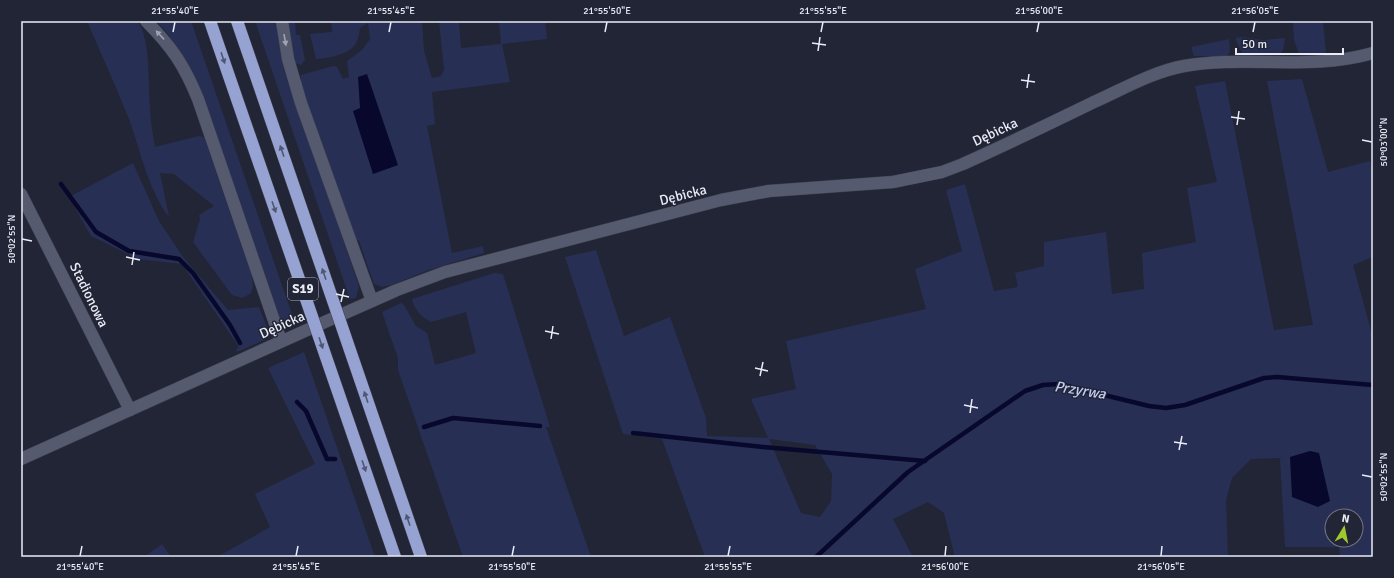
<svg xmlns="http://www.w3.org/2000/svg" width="1394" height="578" font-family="Signika,sans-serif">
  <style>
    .green { fill: #282f54; fill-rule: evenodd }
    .water { fill: #07082c }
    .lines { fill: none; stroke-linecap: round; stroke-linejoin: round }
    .stream { stroke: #07082c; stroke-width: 4.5 }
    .minor-casing { stroke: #3e4150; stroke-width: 13 }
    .minor { stroke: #565a6e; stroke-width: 12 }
    .highway-bridge-casing { stroke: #3e4150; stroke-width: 13; stroke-linecap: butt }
    .highway-bridge { stroke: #96a2d1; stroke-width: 12 }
    .oneway { fill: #a0a3b2 }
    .oneway2 { fill: #505773 }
    .ticks { fill: none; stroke: #e9ecf7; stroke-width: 1.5 }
    .labels { text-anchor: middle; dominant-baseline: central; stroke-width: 3; stroke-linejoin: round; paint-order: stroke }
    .shield { fill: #222535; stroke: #adb0bd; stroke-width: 1 }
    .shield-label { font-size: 13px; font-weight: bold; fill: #e9ecf7 }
    .street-label { font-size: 14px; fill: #e9ecf7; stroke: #222535 }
    .water-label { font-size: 15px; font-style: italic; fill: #c1cbf5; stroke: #222535 }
    .neatline { fill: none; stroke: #e9ecf7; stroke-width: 1.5 }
    .ticks-label { font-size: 10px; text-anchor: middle; fill: #e9ecf7 }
  </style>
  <rect width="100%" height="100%" fill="#222535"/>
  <!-- green -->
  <g class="green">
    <path d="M87,21H137C151,37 148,86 150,108C150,121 153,134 155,147L199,136L204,137L252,276L253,288L250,294L242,298L232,295L193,242L200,219L199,215L214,206L174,174L160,173L169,217C148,189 141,152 129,119C116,86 101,54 87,21Z"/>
    <polygon points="156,21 191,21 296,326 286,324 280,320 188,67 168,34"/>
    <polygon points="255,21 276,21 285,69 359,286 356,298 350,299"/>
    <polygon points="287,21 295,21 296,35 300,35 305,60 301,65 294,63"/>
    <path d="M331,21H422L424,51L432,78L441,76L444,70L439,21H459L461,48L501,44L499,21H545L547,39L502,44L510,82L432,92L435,124L427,126L452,253L483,246L484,253L429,270L391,285L382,287L374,284L359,241L353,237L301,86V75L333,66L337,67L343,79L349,77L347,61L362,50L370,39L368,23L360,28C359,35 358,43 352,48C345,55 325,59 316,59L310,34L332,32Z"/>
    <polygon points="1293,21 1323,21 1326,53 1299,54 1294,40"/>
    <polygon points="1242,37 1263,40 1285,38 1283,50 1280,55 1243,55 1235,38"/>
    <polygon points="1229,39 1230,52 1227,56 1194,56 1191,47"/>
    <path d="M1302,79L1328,172L1370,161L1373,172V257L1353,265L1373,338V557H1340L1339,547H1285L1280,458L1251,459L1232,478L1226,500L1228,557H955L944,513L928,502L893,519L913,557H705L662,439L623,434L565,257L596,250L624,336L670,317L706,418L707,436L768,438L751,399L796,389L786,341L926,309L915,269L962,251L946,190L965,184L994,291L1018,287L1015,273L1044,266V242L1106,232L1112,294L1144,289L1142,253L1196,242L1187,188L1217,182L1195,86L1225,81L1274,330L1313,325L1267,81ZM769,439L815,445L832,474L831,501L820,517L801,513ZM1332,516H1356V540H1332Z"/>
    <polygon points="133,163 159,221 183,257 228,310 259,307 269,332 264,340 237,352 236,349 239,347 182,264 138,259 91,236 69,197"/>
    <path d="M494,273L503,274L550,427H546L591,557H463L398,370V358L382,312L401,303L404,305L416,326L427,333L435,365L476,353L466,312L431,322C420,316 415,310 412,299Z"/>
    <polygon points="304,352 375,557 217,557 270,527 255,494 315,464 268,368"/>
    <polygon points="162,544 171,557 143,557 144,557"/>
  </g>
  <!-- water -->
  <g class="water">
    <polygon points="367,74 398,165 373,174 353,111 360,108 358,77"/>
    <polygon points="1310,451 1319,453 1330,501 1318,507 1292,497 1290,457"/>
  </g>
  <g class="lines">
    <!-- stream -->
    <g class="stream">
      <polyline points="61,184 96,232 129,251 179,259 193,273 230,325 240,343"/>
      <polyline points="297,402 306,411 327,459 335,459"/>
      <polyline points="424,427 453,418 540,426"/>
      <polyline points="633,433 763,447 925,461"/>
      <polyline points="816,557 908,472 1025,391 1043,385 1059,384 1149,406 1166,408 1185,405 1264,378 1277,377 1373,385"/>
    </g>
    <defs>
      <g id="minor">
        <path d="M146,21C172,47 184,65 198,99L281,341"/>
        <polyline points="282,21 288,59 301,103 372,301"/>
        <polyline points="21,194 130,410"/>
        <path d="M21,459L327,321L397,290L445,272L721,200L769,191L893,182L942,172L963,164C1007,144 1051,123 1094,102C1123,89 1152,72 1184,66C1246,55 1311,71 1373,53"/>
      </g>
    </defs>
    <!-- minor casing -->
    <use href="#minor" class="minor-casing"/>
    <!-- minor -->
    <use href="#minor" class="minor"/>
    <defs>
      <g id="highway-bridge">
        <polyline points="210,21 395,557"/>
        <polyline points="237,21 421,557"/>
      </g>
    </defs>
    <!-- highway-bridge casing -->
    <use href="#highway-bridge" class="highway-bridge-casing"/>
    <!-- highway-bridge -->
    <use href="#highway-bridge" class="highway-bridge"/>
  </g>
  <!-- one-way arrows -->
  <defs><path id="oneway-solid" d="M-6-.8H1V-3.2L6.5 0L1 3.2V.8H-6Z"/></defs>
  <g class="oneway">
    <use href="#oneway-solid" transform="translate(160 35) rotate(-133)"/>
    <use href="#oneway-solid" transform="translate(285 40) rotate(80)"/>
  </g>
  <g class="oneway2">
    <use href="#oneway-solid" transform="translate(223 58) rotate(71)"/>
    <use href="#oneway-solid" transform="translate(282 151) rotate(-109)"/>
    <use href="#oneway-solid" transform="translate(274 207) rotate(71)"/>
    <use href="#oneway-solid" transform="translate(324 274) rotate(-109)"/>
    <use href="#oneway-solid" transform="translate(321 343) rotate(71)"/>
    <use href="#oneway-solid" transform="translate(366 397) rotate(-109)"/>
    <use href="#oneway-solid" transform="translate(364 466) rotate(71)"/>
    <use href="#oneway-solid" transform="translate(408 520) rotate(-109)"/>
  </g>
  <!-- ticks -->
  <path class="ticks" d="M173,32L175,22M389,32L391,22M605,32L607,22M821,32L823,22M1037,32L1039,22M1253,32L1255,22M812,43L826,45M818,51L820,37M1021,80L1035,82M1027,88L1029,74M1231,117L1245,119M1237,125L1239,111M1362,140L1372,142M22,239L32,241M126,257L140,260M132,265L134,252M336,294L349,297M341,302L344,289M545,331L559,334M551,339L553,326M755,368L768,371M760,376L763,362M964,405L978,408M970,413L972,399M1174,442L1187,444M1179,450L1182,436M1362,475L1372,477M80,556L82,546M296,556L298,546M512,556L514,546M728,556L730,546M945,556L946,546M1161,556L1162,546"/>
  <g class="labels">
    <!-- shield labels -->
    <rect class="shield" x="288" y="278" width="30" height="22" rx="3"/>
    <g class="shield-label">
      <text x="303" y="289">S19</text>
    </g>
    <!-- street labels -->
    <g class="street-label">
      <text transform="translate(995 132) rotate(-25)">Dębicka</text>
      <text transform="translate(683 195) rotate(-14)">Dębicka</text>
      <text transform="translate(89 295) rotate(64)">Stadionowa</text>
      <text transform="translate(282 325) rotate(-24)">Dębicka</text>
    </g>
    <!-- water labels -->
    <g class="water-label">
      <text transform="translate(1080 390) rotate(9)">Przyrwa</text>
    </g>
  </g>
  <!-- border -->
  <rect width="1394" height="578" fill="none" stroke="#222535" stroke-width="44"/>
  <!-- north arrow -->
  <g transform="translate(1344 528) rotate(10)"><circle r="19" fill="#222535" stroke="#727583"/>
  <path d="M0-3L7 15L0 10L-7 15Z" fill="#9fca2d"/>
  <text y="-6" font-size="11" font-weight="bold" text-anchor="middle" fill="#e9ecf7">N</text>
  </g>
  <!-- scale -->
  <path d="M1236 48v6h107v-6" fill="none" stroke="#e9ecf7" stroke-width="2"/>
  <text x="1242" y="48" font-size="12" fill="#e9ecf7" stroke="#222535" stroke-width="3" paint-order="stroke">50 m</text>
  <rect x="22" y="22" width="1350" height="534" class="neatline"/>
  <g class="ticks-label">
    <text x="175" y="14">21°55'40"E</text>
    <text x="391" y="14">21°55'45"E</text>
    <text x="607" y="14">21°55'50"E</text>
    <text x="823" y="14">21°55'55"E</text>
    <text x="1039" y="14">21°56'00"E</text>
    <text x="1255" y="14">21°56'05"E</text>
    <text transform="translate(1383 142) rotate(-90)" y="4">50°03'00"N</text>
    <text transform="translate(11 239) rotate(-90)" y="4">50°02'55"N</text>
    <text transform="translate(1383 477) rotate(-90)" y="4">50°02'55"N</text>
    <text x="80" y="570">21°55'40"E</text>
    <text x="296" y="570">21°55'45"E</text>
    <text x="512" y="570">21°55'50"E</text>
    <text x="728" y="570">21°55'55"E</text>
    <text x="945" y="570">21°56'00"E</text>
    <text x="1161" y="570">21°56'05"E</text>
  </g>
</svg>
